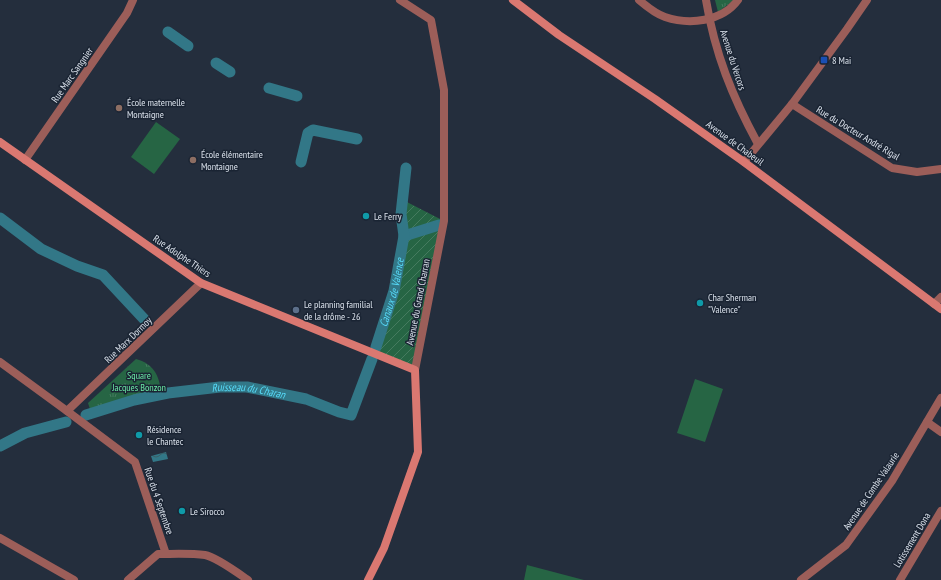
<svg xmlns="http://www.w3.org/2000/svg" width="941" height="580" font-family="'PT Sans Narrow',sans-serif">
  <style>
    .grass { fill: url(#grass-tufts) }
    .garden { fill: url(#garden-furrows) }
    .pitch { fill: #266544 }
    .water { fill: url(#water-waves) }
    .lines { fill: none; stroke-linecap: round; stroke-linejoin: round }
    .canal { stroke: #327787; stroke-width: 11 }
    .street { stroke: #9c5e59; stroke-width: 8 }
    .secondary { stroke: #da7871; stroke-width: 8 }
    .transit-dot { fill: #1a4fb4; stroke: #1a2433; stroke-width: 1.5 }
    .education-dot { fill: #8d6e63; stroke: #1a2433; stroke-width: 1.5 }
    .culture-dot { fill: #0f9aa8; stroke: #1a2433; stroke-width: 1.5 }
    .service-dot { fill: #5c6f8a; stroke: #1a2433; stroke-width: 1.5 }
    .labels { text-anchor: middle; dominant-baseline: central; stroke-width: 3; stroke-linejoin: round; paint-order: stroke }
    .street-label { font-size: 10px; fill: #dae1eb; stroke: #1a2433 }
    .poi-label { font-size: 10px; fill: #dae1eb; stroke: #1a2433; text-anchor: start }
    .park-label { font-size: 10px; fill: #6ceca7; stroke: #1a2433 }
    .water-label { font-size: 11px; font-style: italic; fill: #57dbf9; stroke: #1a2433 }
  </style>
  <defs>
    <pattern id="grass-tufts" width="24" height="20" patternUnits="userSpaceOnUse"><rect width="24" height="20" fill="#266544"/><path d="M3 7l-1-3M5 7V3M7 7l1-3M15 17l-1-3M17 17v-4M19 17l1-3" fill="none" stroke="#457b5f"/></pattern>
    <pattern id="garden-furrows" width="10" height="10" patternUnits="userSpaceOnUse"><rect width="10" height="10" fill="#266544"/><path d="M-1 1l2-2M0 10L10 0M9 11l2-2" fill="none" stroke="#457b5f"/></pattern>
    <pattern id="water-waves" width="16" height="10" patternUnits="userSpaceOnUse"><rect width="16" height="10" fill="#327787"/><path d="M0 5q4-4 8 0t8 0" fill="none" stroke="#3a5e66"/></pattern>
  </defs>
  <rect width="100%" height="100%" fill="#242e3d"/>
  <!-- grass -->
  <g class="grass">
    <polygon points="715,0 734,0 718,12"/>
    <path d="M136,359C153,364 159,374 161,392L91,412L88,403Z"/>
  </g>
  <!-- garden -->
  <polygon class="garden" points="403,200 444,221 415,370 378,354 376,347 394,291 404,236 401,214"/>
  <!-- pitch -->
  <g class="pitch">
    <polygon points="156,122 180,139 154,174 131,157"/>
    <polygon points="695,379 723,389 705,442 677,433"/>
    <polygon points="527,565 584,580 524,580"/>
  </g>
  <!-- water -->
  <polygon class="water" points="166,452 168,459 153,462 151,456"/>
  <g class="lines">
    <!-- canal -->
    <g class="canal">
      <polyline points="168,32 188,46"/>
      <polyline points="216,63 230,72"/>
      <polyline points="269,88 297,96"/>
      <polyline points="301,162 308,133 313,130 357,139"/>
      <polyline points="0,218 41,249 77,266 103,275 144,319"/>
      <polyline points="404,236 439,225"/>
      <path id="s1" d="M376,347L394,291L404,236L401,214L406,168"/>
      <path id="s2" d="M86,415L134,400L168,393L220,387H247L306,399L339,412L351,415L372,359"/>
      <polyline points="0,446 25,433 66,422"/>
    </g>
    <!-- street -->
    <g class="street">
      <polyline points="400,0 431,20 444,90 444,221 415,370"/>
      <path d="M639,0C646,6 656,14 665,17C689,25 722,22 738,0"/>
      <path d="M706,0C715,54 732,96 758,144"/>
      <polyline points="792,104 892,168 917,172 941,169"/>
      <polyline points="25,160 127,13 133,0"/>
      <polyline points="744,162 792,104 847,29 867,0"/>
      <polyline points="934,304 941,297"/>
      <polyline points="0,362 67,411 135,462 166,554"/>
      <polyline points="67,411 201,283"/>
      <polyline points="927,422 941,432"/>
      <polyline points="0,538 74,580"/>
      <path d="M128,580L158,554C173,554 190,553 205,555C216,557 238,573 248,580"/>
      <polyline points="801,580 846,545 892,481 941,398"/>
      <polyline points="900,580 941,511"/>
    </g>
    <!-- secondary -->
    <g class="secondary">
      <polyline points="513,0 559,35 655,99 744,162 941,309"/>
      <polyline points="0,142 201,283 415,370 418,452 384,548 368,580"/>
    </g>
  </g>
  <!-- markers -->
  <rect class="transit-dot" x="820" y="56" width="8" height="8" rx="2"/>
  <g class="education-dot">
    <circle cx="119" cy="108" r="4"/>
    <circle cx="193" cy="160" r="4"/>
  </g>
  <g class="culture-dot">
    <circle cx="366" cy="216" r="4"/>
    <circle cx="700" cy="303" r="4"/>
    <circle cx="139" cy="435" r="4"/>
    <circle cx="182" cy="511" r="4"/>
  </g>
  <circle class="service-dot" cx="296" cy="310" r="4"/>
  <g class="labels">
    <!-- street labels -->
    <g class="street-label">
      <text transform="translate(733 60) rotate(72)">Avenue du Vercors</text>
      <text transform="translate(72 75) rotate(-55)">Rue Marc Sangnier</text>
      <text transform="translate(858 133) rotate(31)">Rue du Docteur André Rigal</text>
      <text transform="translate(735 143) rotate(36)">Avenue de Chabeuil</text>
      <text transform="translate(182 256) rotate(34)">Rue Adolphe Thiers</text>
      <text transform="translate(418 302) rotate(-79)">Avenue du Grand Charran</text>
      <text transform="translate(128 340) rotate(-44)">Rue Marx Dormoy</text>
      <text transform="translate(871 491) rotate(-56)">Avenue de Combe Valaurie</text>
      <text transform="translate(159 501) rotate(71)">Rue du 4 Septembre</text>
      <text transform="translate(912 540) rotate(-59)">Lotissement Dona</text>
    </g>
    <!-- poi labels -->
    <g class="poi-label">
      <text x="832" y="60">8 Mai</text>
      <text x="127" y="102">École maternelle<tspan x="127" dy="12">Montaigne</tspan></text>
      <text x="201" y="154">École élémentaire<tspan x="201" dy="12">Montaigne</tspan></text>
      <text x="374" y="216">Le Ferry</text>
      <text x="708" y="297">Char Sherman<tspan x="708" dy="12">"Valence"</tspan></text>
      <text x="304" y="304">Le planning familial<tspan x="304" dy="12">de la drôme - 26</tspan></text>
      <text x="147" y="429">Résidence<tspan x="147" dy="12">le Chantec</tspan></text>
      <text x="190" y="511">Le Sirocco</text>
    </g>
    <!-- park labels -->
    <g class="park-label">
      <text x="139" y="375">Square<tspan x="139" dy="12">Jacques Bonzon</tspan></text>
    </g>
    <!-- water labels -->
    <g class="water-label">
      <text stroke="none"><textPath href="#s1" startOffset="57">Canaux de Valence</textPath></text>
      <text stroke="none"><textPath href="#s2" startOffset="166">Ruisseau du Charan</textPath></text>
    </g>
  </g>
</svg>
